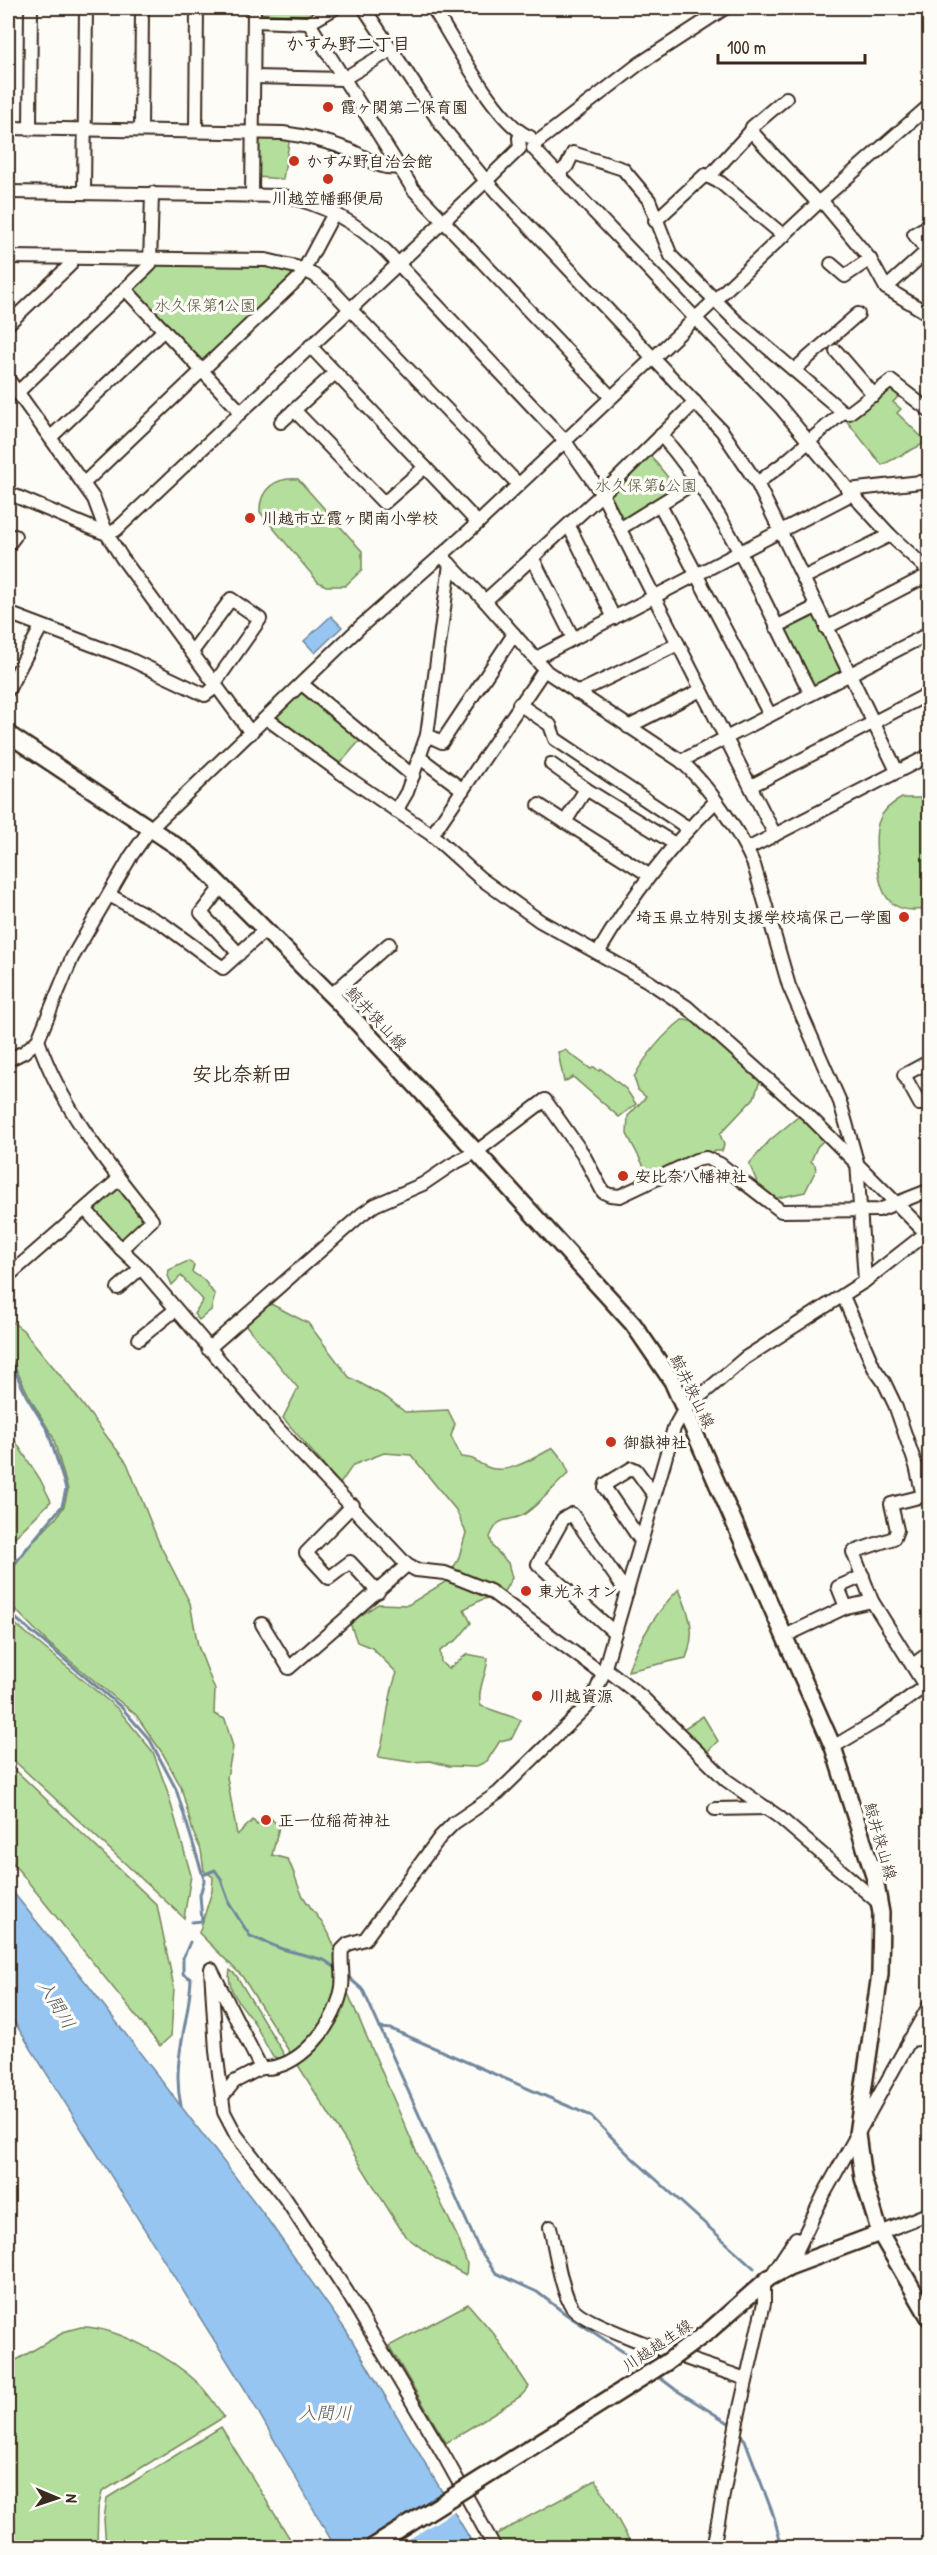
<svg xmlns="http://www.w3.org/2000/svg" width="937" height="2555" font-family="'Patrick Hand','Klee One',sans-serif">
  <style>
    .green { fill: #b3de9b; stroke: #77845c; stroke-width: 1.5 }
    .water { fill: #95c5f0; stroke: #71879c; stroke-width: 1.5 }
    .pier { fill: #fdfcf7 }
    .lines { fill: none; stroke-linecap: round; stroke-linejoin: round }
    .stream { stroke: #71879c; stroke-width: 3 }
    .minor-casing { stroke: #3b2a1e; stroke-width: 16 }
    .major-casing { stroke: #3b2a1e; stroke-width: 20 }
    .minor { stroke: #fdfcf7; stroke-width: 12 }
    .major { stroke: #fdfcf7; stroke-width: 15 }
    .major-bridge-casing { stroke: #3b2a1e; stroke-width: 20; stroke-linecap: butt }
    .major-bridge { stroke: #fdfcf7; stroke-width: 15 }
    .poi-dot { fill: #c8321e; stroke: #fdfcf7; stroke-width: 2 }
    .labels { text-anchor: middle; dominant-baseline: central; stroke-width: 6; stroke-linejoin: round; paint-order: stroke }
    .poi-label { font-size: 16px; font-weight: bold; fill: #3b2a1e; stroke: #fdfcf7; text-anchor: start }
    .park-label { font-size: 16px; fill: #59573d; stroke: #fdfcf7 }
    .street-label { font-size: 16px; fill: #3b2a1e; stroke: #fdfcf7 }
    .neighbourhood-label { font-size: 18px; font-weight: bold; fill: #3b2a1e; stroke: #fdfcf7 }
    .water-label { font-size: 18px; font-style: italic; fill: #56585d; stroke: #fdfcf7 }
    .quarter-label { font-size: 20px; font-weight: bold; fill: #3b2a1e; stroke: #fdfcf7 }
  </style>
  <rect width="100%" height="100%" fill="#fdfcf7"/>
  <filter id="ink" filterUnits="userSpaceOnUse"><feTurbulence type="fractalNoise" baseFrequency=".0167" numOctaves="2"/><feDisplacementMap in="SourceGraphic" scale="12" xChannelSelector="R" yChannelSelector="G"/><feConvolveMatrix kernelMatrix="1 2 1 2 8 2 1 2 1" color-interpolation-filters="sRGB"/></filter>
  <g filter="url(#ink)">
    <!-- green -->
    <g class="green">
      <polygon points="258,8 327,8 308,19 263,18 258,13"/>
      <polygon points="263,136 290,137 283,179 256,177 257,141"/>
      <polygon points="159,264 271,265 291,269 292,278 207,360 199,360 135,292 136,285"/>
      <polygon points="891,384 902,393 893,402 901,409 897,413 927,442 882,465 845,419"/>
      <polygon points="650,455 678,490 627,520 623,519 610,494 611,490"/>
      <path d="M298,479L362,551V570L345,586H326L318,582L260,512C259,489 276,477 298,479Z"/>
      <polygon points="814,612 844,674 812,690 781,628"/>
      <polygon points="305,689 362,738 338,766 274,719"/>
      <path d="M902,798H924L929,803V908C889,917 879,894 877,858C876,847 875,831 879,821C883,810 892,803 902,798Z"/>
      <path d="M682,1020C706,1019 746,1063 760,1081L754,1098L720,1134L724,1145L722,1151H716L650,1178L627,1134L628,1116L646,1097L638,1090L634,1077C645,1056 664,1034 682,1020Z"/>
      <polygon points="565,1050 591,1069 594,1067 599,1071 601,1069 626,1089 636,1104 619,1117 573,1077 564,1082 558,1052"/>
      <path d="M798,1117H804L823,1134L824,1140L817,1147L811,1161L815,1165L816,1170L805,1192L768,1200C758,1191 756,1176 749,1164L770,1140Z"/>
      <polygon points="117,1186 140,1213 142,1224 120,1243 91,1209"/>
      <polygon points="188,1261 194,1265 192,1272 204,1280 215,1295 211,1310 199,1320 194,1314 203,1300 181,1276 172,1285 168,1276 169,1270"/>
      <path d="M267,1302L308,1323L349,1377L387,1398L405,1412L448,1410L455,1424L451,1436L461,1457C478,1458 474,1462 487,1467C507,1476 535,1457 553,1448L563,1460L569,1473C555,1485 538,1506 523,1515C506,1524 500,1513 490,1537L493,1547L508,1563L512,1578L503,1593L481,1600L464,1609L471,1623L458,1639L440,1651L441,1662L448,1669L467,1654L488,1658C487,1674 476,1691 481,1706L521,1720L512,1738L500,1741L487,1761L475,1767L449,1766L430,1761L410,1762L378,1757C388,1729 386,1700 397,1673L372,1648L357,1642L350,1623L378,1604L408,1605L445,1582L458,1560L466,1533L456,1510L411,1455L384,1453L353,1465L340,1484L283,1418L298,1388L244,1323Z"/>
      <path d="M8,1319L23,1330L64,1380L127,1463L159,1543L190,1603L198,1646L215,1690L214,1714L225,1719L233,1747L227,1777L237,1835L253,1820L257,1825L267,1814L279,1827L272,1855L287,1859C295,1871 296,1884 303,1896C311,1910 322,1920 329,1934C345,1966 338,2001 319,2030C312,2040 300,2048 292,2056L242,1976L199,1933L212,1891L213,1877L204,1871L201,1850L193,1832L181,1787L163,1754L136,1715L47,1642L8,1602V1574L30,1545L57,1517L64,1506L68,1490L53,1437L30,1398L13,1363L8,1356Z"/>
      <polygon points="8,1430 40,1479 51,1501 8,1544"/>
      <path d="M679,1589C689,1615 697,1630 686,1658L628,1671C636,1644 659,1608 679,1589Z"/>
      <polygon points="8,1618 118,1709 153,1752 167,1790 191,1875 184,1918 8,1755"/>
      <polygon points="703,1716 718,1741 703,1756 680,1731"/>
      <polygon points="8,1763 157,1905 174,1987 171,2036 160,2046 8,1857"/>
      <path d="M230,1970L236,1975L285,2056V2059L273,2057C266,2046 261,2035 255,2024C244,2006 225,1992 230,1970Z"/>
      <path d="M347,1991L416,2151L458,2238L467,2264L466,2275L438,2260L405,2236L296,2062C327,2039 333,2026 347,1991Z"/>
      <polygon points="468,2304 494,2334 529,2387 521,2396 446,2443 389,2346"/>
      <path d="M81,2327C116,2326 173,2359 198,2383C208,2393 216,2405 224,2417L102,2492L98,2509L97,2547H8V2365L66,2331Z"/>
      <polygon points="221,2427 295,2547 106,2547 104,2519 107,2498"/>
      <polygon points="596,2480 633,2547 499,2547 493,2536"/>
    </g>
    <!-- water -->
    <g class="water">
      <polygon points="331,616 342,627 315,653 304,641"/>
      <polygon points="8,1886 88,1985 263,2213 347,2332 475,2547 335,2547 248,2394 8,2012"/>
    </g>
    <!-- pier -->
    <polygon class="pier" points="446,2494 456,2510 395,2548 360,2547"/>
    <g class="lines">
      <!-- stream -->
      <g class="stream">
        <polyline points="8,1359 12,1365 27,1397 48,1431 66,1489 62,1506 8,1571"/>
        <polyline points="8,1612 121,1707 150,1740 176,1789 204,1879"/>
        <polyline points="203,1875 215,1870 219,1876"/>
        <polyline points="220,1877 230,1905 250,1936 282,1949 324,1960 339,1970"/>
        <polyline points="192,1922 202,1921 200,1895 204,1881"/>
        <polyline points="347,1976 363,1990 479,2249 496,2273 537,2292 567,2315 648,2368"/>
        <polyline points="380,2028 391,2029 591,2116 629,2155 754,2268"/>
        <path d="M181,2106C171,2060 189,2025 191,1979L183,1974V1958L190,1942"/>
        <polyline points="655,2374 676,2390 732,2425"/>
        <polyline points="738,2432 745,2440 774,2517 782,2548"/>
      </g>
      <defs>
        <g id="minor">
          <polyline points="364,8 444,129 486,181 722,431 757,483 897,771"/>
          <path d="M433,8C453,39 497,125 530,137"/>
          <polyline points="928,8 930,9"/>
          <polyline points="254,21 309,23 335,8"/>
          <polyline points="309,23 413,189 611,397"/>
          <polyline points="254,77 343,79 391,50"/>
          <polyline points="786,98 752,127 751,131 818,203"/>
          <path d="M8,128L283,133C305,136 326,141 347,149C364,155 379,171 399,167"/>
          <polyline points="30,128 31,8"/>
          <polyline points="141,130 142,8"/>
          <polyline points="196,130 197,8"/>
          <polyline points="536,143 639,64 725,8"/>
          <polyline points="533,148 780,407 852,494 890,535 930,572"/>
          <polyline points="558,174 567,166 573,153 623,169 649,200 671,256 734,319 843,412 849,413 891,381 930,411"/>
          <polyline points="709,177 751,131"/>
          <path d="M8,192L284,196C324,204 357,223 386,251L564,440L602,494L775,835"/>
          <polyline points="84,192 86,8"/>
          <polyline points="252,195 254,8"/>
          <polyline points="821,200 870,259 886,288 930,315"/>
          <polyline points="655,221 705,175 721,183 784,236"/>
          <polyline points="8,257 266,260 296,267 314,275 328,286 518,484"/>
          <polyline points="831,264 845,276 870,259"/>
          <polyline points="886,288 927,251 914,234 930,225"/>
          <polyline points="125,289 241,412"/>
          <polyline points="8,324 66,269 70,265 71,258"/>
          <polyline points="310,346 478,523"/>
          <polyline points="836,351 874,395"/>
          <polyline points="794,370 858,314"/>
          <polyline points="8,379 94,499 107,534 122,558 251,733"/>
          <polyline points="18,392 150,265 152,193"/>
          <polyline points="294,410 384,503 425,467"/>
          <polyline points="281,422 335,373"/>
          <path d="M661,435C727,510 765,606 811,694"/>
          <polyline points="51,437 164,330"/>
          <polyline points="84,483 300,277 334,213"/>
          <polyline points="757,483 784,463 843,412"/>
          <polyline points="848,490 930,481"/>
          <polyline points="8,493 99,531 107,534 116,530 486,181 520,148 519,138 523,135"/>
          <polyline points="660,505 770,715"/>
          <polyline points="569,526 614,618"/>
          <polyline points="621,528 697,481"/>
          <polyline points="8,545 15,536"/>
          <polyline points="533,559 573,638"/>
          <polyline points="450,564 427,735 442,742 514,634"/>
          <polyline points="803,578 890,535"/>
          <polyline points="485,601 602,494 695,402"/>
          <polyline points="8,613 127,658 205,695 217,686"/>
          <polyline points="776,627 816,607"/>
          <polyline points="826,628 930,574"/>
          <polyline points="192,652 231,599 260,619 215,683"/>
          <polyline points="536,658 852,494"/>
          <polyline points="544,670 432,835 480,878 540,921 648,981 687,1007 809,1116 930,1237"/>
          <polyline points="302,684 413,776"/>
          <polyline points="8,690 41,627"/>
          <polyline points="577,693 678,644"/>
          <polyline points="519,704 550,725 555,739 688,828"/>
          <polyline points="266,718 341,773 432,835"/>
          <polyline points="628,727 701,690"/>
          <polyline points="419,757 463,790"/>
          <polyline points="681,761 930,633"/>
          <polyline points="551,764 586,789"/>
          <polyline points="751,786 930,693"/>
          <polyline points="539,805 565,822"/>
          <polyline points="396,811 407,792 427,735"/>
          <polyline points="747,849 930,755"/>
          <polyline points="649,875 565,822 586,789 675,844"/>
          <polyline points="221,887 201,913 239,954"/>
          <polyline points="109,895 163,924 223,968 265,930"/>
          <path d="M598,953C631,897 668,848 715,802"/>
          <polyline points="331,995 389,944"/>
          <path d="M38,1040C61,1108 108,1165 152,1220L121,1249L141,1268L280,1431L407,1565L416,1570L445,1573L490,1591L603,1674"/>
          <polyline points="8,1060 24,1052 38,1040 72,958 131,856 151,828 360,627 478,523 818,203 930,105"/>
          <polyline points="930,1061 904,1075 920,1104 930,1101"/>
          <polyline points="85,1209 121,1249"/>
          <polyline points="8,1276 119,1179"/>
          <polyline points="865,1281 930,1230"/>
          <polyline points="118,1288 141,1268"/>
          <polyline points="139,1339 175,1310"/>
          <polyline points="208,1349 362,1214 375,1205 423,1184 451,1165 476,1152 545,1100 583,1154 603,1192 610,1195 620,1196 696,1160 706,1158 720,1164 781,1211 879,1210 930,1190"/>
          <polyline points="353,1505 306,1553 329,1578 350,1562 378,1592"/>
          <polyline points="641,1541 605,1488 606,1484 632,1468 636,1470 654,1495"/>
          <polyline points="846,1607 872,1601"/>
          <polyline points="262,1624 289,1668 407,1565"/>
          <polyline points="615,1633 538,1564 563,1519 572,1514 627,1593"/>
          <polyline points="785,1636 846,1607 838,1587 863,1576"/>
          <polyline points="913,1665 930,1652"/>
          <polyline points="605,1668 643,1698 726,1780 779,1817 880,1904"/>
          <polyline points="833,1747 880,1719 925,1686 872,1601 853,1552 894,1538 897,1530 891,1504 923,1496 916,1466 895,1405 884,1382 874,1368 843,1296"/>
          <polyline points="715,1809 767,1808"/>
          <polyline points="909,2040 930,2038"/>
          <path d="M261,2068C299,2070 333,2027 341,1992C345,1978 340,1964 342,1950L348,1944L365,1939L440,1837L454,1823L498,1793L592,1701L603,1674L674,1428L684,1410L745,1358L865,1281L857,1162L850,1137L840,1102L789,986L754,865C740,832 708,785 681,761L547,672L485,601L442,556"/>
          <polyline points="222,2097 234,2082 261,2068 211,1969 216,2051 224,2112 236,2135 285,2198 347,2292 446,2459 495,2548"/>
          <path d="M550,2227C555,2247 561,2291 572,2307C585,2327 716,2368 746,2379"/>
          <polyline points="880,2233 930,2213"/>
          <polyline points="789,2267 824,2194 930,2004"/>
          <polyline points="771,2276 796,2238"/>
          <polyline points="713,2548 737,2421 764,2303 764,2284"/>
        </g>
        <g id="major">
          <polyline points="8,734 190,855 338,1002 418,1088 633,1324 672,1381 833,1747 875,1879 881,1913 880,1974 857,2134 863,2178 880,2233"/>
          <polyline points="709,2331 769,2278 789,2267 880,2233 930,2319"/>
        </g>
      </defs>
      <!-- minor casing -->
      <use href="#minor" class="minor-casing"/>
      <!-- major casing -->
      <use href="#major" class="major-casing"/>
      <!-- minor -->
      <use href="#minor" class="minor"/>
      <!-- major -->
      <use href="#major" class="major"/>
      <defs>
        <polyline id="major-bridge" points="371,2548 667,2362 709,2331"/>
      </defs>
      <!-- major-bridge casing -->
      <use href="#major-bridge" class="major-bridge-casing"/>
      <!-- major-bridge -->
      <use href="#major-bridge" class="major-bridge"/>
    </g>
  </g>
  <!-- markers -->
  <g class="poi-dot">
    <circle cx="328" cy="107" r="6"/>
    <circle cx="294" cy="161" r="6"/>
    <circle cx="328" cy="179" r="6"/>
    <circle cx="250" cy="518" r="6"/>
    <circle cx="904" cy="917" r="6"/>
    <circle cx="623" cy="1176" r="6"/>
    <circle cx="611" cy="1442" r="6"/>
    <circle cx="526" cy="1591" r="6"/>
    <circle cx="537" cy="1696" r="6"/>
    <circle cx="266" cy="1820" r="6"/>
  </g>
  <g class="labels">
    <!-- poi labels -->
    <g class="poi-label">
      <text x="340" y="107">霞ヶ関第二保育園</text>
      <text x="306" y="161">かすみ野自治会館</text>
      <text x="328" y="198" text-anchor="middle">川越笠幡郵便局</text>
      <text x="262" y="518">川越市立霞ヶ関南小学校</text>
      <text x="892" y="917" text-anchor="end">埼玉県立特別支援学校塙保己一学園</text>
      <text x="635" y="1176">安比奈八幡神社</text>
      <text x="623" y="1442">御嶽神社</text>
      <text x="538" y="1591">東光ネオン</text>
      <text x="549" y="1696">川越資源</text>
      <text x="278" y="1820">正一位稲荷神社</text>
    </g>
    <!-- park labels -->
    <g class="park-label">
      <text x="205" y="305">水久保第1公園</text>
      <text x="646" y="485">水久保第6公園</text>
    </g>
    <!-- street labels -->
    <g class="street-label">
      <text transform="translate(377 1018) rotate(47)">鯨井狭山線</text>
      <text transform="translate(693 1391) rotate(64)">鯨井狭山線</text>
      <text transform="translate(881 1841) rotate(74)">鯨井狭山線</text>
      <text transform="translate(657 2345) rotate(-34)">川越越生線</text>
    </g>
    <!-- neighbourhood labels -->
    <g class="neighbourhood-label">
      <text x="348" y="43">かすみ野二丁目</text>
    </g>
    <!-- water labels -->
    <g class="water-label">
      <text transform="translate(57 2004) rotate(59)">入間川</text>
      <text x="325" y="2412">入間川</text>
    </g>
    <!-- quarter labels -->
    <g class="quarter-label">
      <text x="242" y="1073">安比奈新田</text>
    </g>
  </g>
  <!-- margin -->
  <rect width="937" height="2555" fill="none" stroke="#fdfcf7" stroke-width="30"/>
  <rect x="15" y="15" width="907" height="2525" fill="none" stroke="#3b2a1e" stroke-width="2" filter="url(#ink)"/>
  <!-- north arrow -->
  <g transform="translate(57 2498) rotate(92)" stroke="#fdfcf7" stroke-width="4.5" paint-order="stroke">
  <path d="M0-4.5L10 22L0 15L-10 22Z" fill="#3b2a1e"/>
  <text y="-9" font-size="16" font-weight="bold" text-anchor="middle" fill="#3b2a1e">N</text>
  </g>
  <!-- scale -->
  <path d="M718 54v9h147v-9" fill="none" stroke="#3b2a1e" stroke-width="3"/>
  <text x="727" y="54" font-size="18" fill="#3b2a1e" stroke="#fdfcf7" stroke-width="4.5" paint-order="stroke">100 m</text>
</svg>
